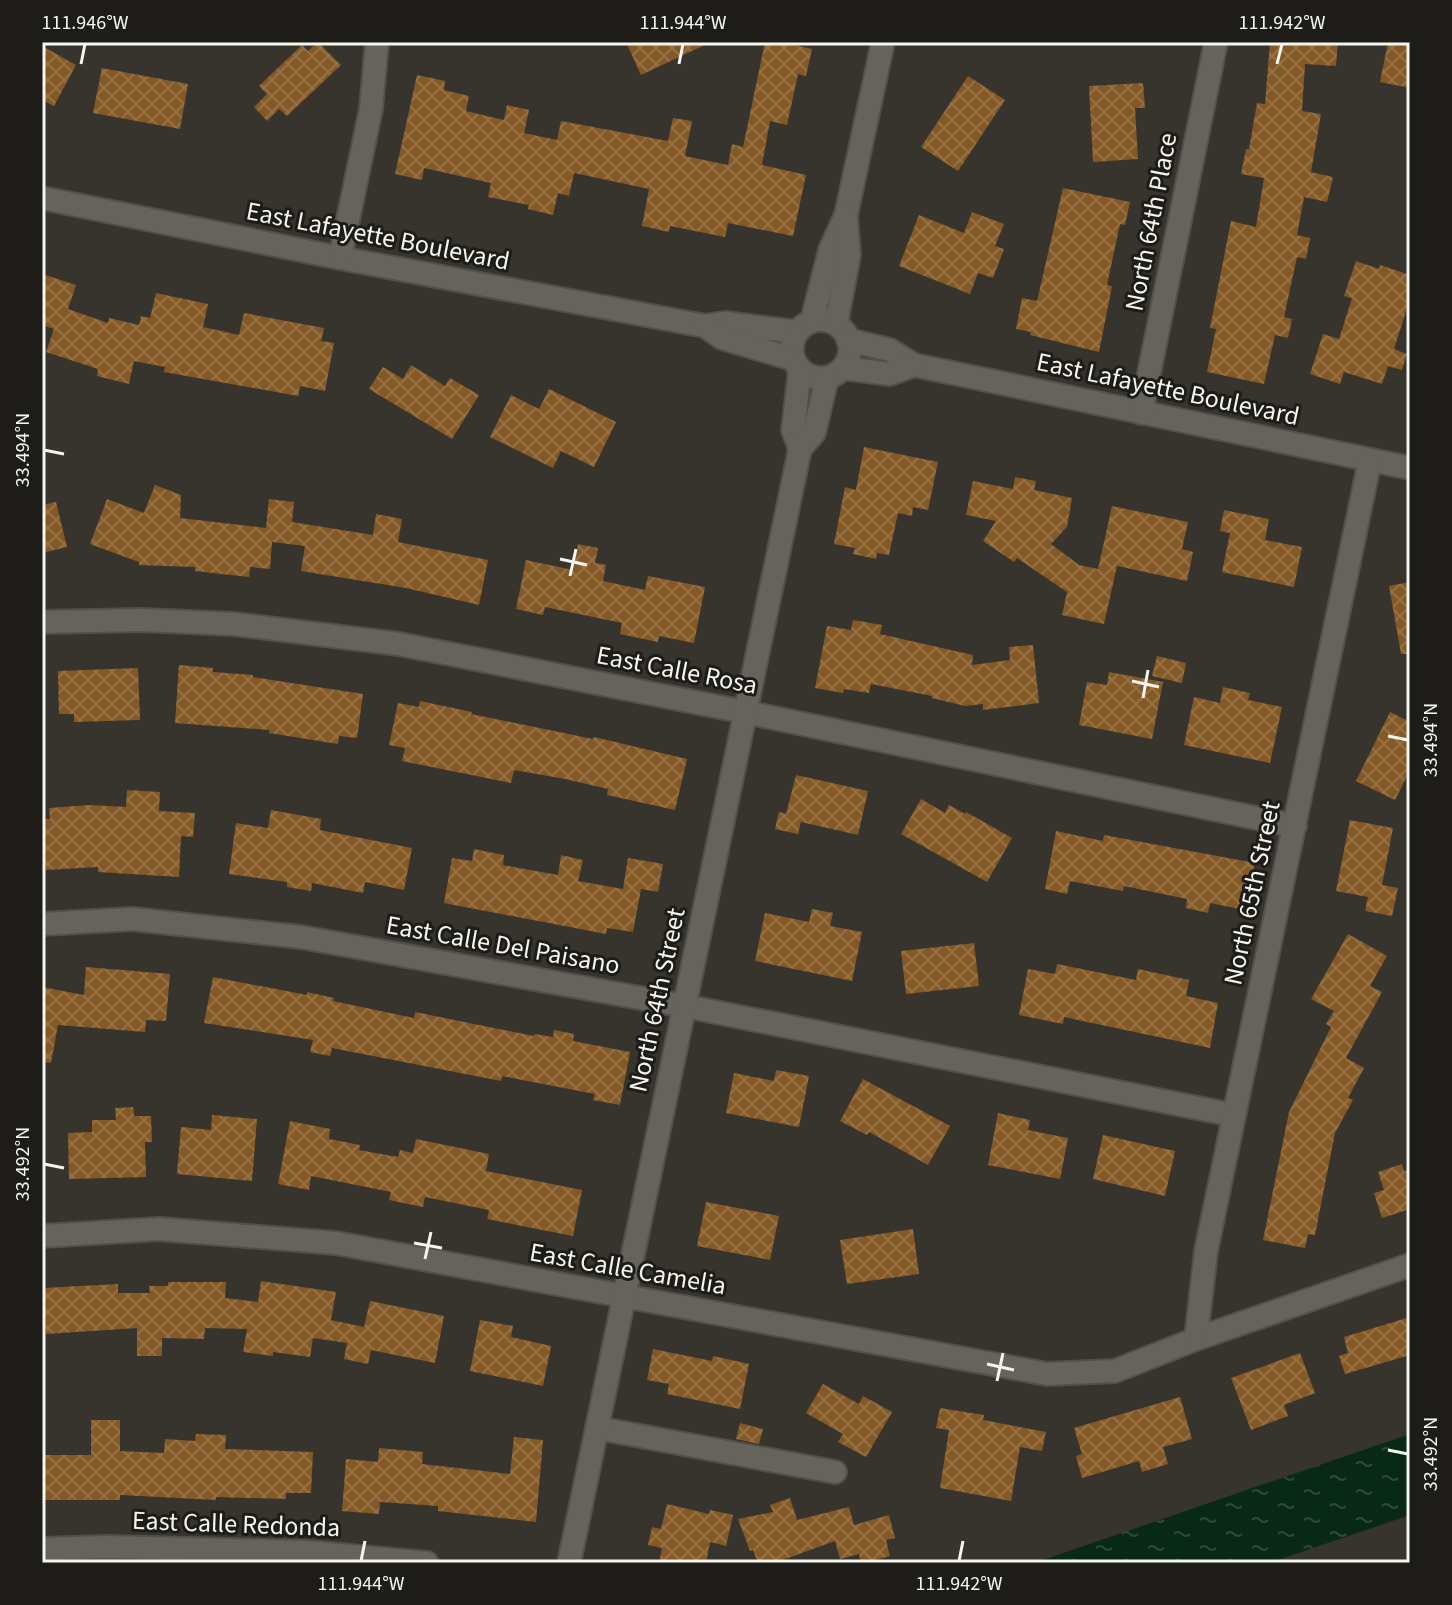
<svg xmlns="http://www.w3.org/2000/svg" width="1452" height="1605" font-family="'Source Sans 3',sans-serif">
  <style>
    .water { fill: url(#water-ripples) }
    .building { fill: url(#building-cross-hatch) }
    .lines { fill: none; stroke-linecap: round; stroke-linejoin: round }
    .minor-casing { stroke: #51504a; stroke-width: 26 }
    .minor { stroke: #65635b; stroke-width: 22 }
    .ticks { fill: none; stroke: #f5f5f0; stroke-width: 3 }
    .labels { text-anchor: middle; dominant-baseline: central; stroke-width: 6; stroke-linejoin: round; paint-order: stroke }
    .street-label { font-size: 26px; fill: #f5f5f0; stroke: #1d1c19 }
    .neatline { fill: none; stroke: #f5f5f0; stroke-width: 3 }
    .ticks-label { font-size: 20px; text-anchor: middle; fill: #f5f5f0 }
  </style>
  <defs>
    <pattern id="water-ripples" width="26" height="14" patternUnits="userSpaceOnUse" patternTransform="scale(2)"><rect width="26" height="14" fill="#082916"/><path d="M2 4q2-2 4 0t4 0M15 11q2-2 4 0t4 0" fill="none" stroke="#2d4938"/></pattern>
    <pattern id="building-cross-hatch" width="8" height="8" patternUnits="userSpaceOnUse" patternTransform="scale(2)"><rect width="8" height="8" fill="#845925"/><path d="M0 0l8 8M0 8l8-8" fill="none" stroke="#967145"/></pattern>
  </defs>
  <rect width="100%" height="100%" fill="#36342d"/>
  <!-- water -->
  <polygon class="water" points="1410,1434 1410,1515 1269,1563 1034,1563"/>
  <!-- building -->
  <g class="building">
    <polygon points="318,42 341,65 287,116 279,109 267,121 254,107 267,94 259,86 302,45 308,51"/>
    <polygon points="626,42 711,42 641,75"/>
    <polygon points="765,42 780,42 812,49 806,76 798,74 787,125 770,121 762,165 806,175 793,236 728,223 725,237 670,226 669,232 642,226 649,189 574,173 569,196 558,193 553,215 528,209 529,205 488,197 491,183 424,168 422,180 395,174 417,75 445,81 444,90 469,96 466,111 504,120 507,105 529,110 524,133 557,140 561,121 668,141 673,118 692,121 685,156 728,165 732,144 743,147"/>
    <polygon points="1270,42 1338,42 1336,66 1305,64 1302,111 1321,114 1311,172 1333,177 1327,202 1304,197 1297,235 1310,238 1306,259 1297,257 1284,317 1292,319 1288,338 1275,335 1264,384 1207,372 1216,329 1210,328 1231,221 1256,227 1264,178 1241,174 1246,149 1249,149 1257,103 1265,104"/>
    <polygon points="1388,42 1410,42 1410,88 1380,82"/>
    <polygon points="42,46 76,65 54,106 42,100"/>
    <polygon points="102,68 188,84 180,129 93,113"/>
    <polygon points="968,76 1005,100 958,171 921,147"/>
    <polygon points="1143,83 1145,108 1135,108 1138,159 1093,162 1089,86"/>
    <polygon points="1063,188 1130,202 1125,225 1120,224 1107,285 1112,286 1099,352 1030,335 1031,332 1016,329 1022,298 1037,301"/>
    <polygon points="972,212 1004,224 995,246 1004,249 993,278 978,273 970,294 899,266 919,215 964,233"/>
    <polygon points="1356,261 1379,269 1380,265 1410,275 1410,299 1394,349 1407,354 1402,370 1388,366 1382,384 1344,372 1340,384 1310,374 1323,334 1339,339 1352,298 1344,296"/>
    <polygon points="42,274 76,285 68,309 108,323 109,318 139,325 141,316 150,318 156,293 208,304 203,327 239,335 244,313 324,328 321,341 334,343 325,391 300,386 298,396 164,372 165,367 134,361 129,384 97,376 98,369 46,352 54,329 42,325"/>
    <polygon points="411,365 445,386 450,378 479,395 452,439 369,389 383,367 403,379"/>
    <polygon points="549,389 616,422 594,467 561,451 553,468 490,437 511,395 539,409"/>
    <polygon points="864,447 938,462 928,510 913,507 912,516 898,513 889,555 877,553 876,559 853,554 855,548 834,544 845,487 856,490"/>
    <polygon points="1015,477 1036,481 1034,490 1072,498 1067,527 1051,544 1079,565 1098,569 1112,506 1188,522 1182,549 1193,552 1187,581 1117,566 1104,624 1062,615 1067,592 1017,558 1014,562 983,541 996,521 966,515 973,481 1013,489"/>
    <polygon points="155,485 181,495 180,518 266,528 269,499 294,502 292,522 373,535 376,514 402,519 398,542 488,560 479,605 406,588 301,571 305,546 272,542 270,569 250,567 249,577 195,571 195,567 139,565 139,562 90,544 107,499 144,513"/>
    <polygon points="56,502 67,547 42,553 42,505"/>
    <polygon points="1224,510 1269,519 1265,540 1302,547 1294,587 1222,572 1230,533 1220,531"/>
    <polygon points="578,544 598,548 595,563 606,565 603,581 645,590 648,576 705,587 694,643 659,636 658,642 620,634 622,623 545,607 543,615 516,609 526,560 573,570"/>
    <polygon points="1410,582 1410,654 1401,654 1389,586"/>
    <polygon points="853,620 882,625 880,634 973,655 972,665 1010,660 1009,647 1033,645 1039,703 983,710 983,704 965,706 932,698 932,696 871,684 869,693 844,689 843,693 815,688 827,626 851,630"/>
    <polygon points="1157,656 1186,663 1182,683 1152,676"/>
    <polygon points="179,665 213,668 213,672 253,675 253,677 363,694 357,738 339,736 338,744 269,733 270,730 175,723"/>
    <polygon points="138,668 140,720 74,722 74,714 59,714 58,671"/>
    <polygon points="1109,672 1163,682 1152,739 1079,725 1087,682 1107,685"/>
    <polygon points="1223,687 1250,693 1248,700 1282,707 1270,763 1184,745 1194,697 1220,703"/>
    <polygon points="420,701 472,712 471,714 593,739 594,737 687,759 675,810 607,795 608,789 565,779 514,770 511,783 402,761 405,748 389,745 398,703 419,707"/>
    <polygon points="1390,712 1410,722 1410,770 1395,800 1356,781"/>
    <polygon points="796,775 868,791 858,835 801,822 798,834 775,829 779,812 786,814"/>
    <polygon points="127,790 160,792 159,811 195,813 193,837 181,836 179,877 98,872 98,867 46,870 45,860 42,861 42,819 50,819 49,808 89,805 126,807"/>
    <polygon points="921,799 945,813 949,805 965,814 966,812 1012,838 987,882 901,834"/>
    <polygon points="271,810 321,819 320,830 412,848 404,890 365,882 363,893 312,883 311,891 287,887 287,882 229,874 236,823 268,828"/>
    <polygon points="1350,820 1393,828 1382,885 1398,888 1392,916 1365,911 1368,897 1336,891"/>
    <polygon points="1056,831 1103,841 1104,835 1255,863 1245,910 1210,903 1208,913 1186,908 1187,899 1124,886 1123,891 1070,881 1067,894 1045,889"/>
    <polygon points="474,849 504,855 503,865 558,875 561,855 583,860 578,881 623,889 628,858 663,864 658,892 641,889 633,932 607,928 606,934 444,903 452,858 472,861"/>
    <polygon points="812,909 833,913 830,926 862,932 852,981 755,961 765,913 809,922"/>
    <polygon points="1348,934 1387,956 1370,986 1382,992 1346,1058 1364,1068 1348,1098 1353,1100 1335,1133 1315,1235 1308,1234 1305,1248 1263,1240 1289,1112 1331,1027 1326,1024 1334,1011 1311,999"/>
    <polygon points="974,943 979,986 906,994 901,951"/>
    <polygon points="1057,964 1136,980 1138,969 1189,980 1186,996 1218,1003 1210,1048 1064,1017 1063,1024 1019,1015 1028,969 1055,974"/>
    <polygon points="86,967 170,974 166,1021 146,1020 145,1032 58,1025 51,1063 42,1062 42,987 84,995"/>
    <polygon points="213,977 307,995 307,992 334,998 333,1001 414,1018 415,1012 534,1036 535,1034 553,1037 554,1030 574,1034 573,1041 630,1052 620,1105 593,1100 595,1094 502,1076 501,1081 332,1048 330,1056 310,1052 313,1040 204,1023"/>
    <polygon points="776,1070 809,1076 799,1127 726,1113 734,1073 774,1081"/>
    <polygon points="863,1079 950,1126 928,1165 869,1132 867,1135 840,1121"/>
    <polygon points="133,1107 134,1116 151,1116 152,1142 145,1142 146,1177 69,1179 68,1133 92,1132 92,1120 116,1120 115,1108"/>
    <polygon points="998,1113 1030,1120 1028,1130 1068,1138 1060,1179 988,1165"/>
    <polygon points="212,1115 257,1119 252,1181 177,1174 181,1127 211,1130"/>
    <polygon points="290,1121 330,1129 329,1139 360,1145 359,1150 398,1157 400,1150 413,1153 416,1139 489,1154 486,1171 582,1190 573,1236 487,1219 489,1210 425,1197 423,1207 389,1200 391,1192 311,1176 309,1190 278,1184"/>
    <polygon points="1103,1135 1175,1151 1165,1196 1093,1179"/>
    <polygon points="1402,1164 1404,1171 1410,1170 1410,1209 1382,1218 1374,1193 1384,1190 1378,1172"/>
    <polygon points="706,1202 779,1216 770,1260 697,1246"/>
    <polygon points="913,1229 919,1274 847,1284 840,1240"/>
    <polygon points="261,1281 336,1292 331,1320 364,1327 370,1301 444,1316 435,1363 371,1350 368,1364 344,1359 347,1343 313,1338 310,1357 273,1352 273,1356 243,1352 247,1329 205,1328 204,1339 162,1338 162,1356 137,1356 137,1328 46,1334 43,1288 118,1284 118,1293 150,1293 149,1286 168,1286 168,1282 226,1282 225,1298 258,1302"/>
    <polygon points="1410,1317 1410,1355 1345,1374 1339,1356 1348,1353 1344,1337"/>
    <polygon points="480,1320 513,1326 511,1337 551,1346 543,1386 470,1371"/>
    <polygon points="653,1349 712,1361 713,1356 749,1364 740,1409 667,1394 669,1384 647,1380"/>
    <polygon points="1300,1353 1315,1393 1284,1405 1288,1416 1251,1430 1231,1378"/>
    <polygon points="823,1384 859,1404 863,1396 892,1412 866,1457 838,1442 843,1434 806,1413"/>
    <polygon points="1180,1397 1192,1439 1163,1447 1168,1464 1142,1472 1139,1461 1082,1478 1076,1456 1082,1454 1074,1428"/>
    <polygon points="940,1408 984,1415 983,1420 1046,1432 1042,1451 1020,1447 1011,1501 940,1488 949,1430 936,1428"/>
    <polygon points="91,1420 120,1420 120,1451 164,1453 165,1439 195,1441 196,1434 226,1435 225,1449 313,1452 311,1493 286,1493 286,1499 216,1497 216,1500 120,1495 120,1500 44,1500 44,1455 91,1455"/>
    <polygon points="740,1423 763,1429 759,1444 736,1439"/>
    <polygon points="514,1437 543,1440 536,1522 438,1511 438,1506 380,1502 379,1514 342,1511 346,1459 378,1462 379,1448 423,1452 422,1464 510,1474"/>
    <polygon points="790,1498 797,1520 849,1507 854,1525 889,1515 895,1538 886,1540 890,1556 865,1563 861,1563 859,1554 840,1559 835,1541 774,1563 758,1563 753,1550 750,1551 738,1519 773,1512 770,1505"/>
    <polygon points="667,1504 709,1514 710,1510 733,1515 726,1546 710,1542 706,1563 659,1563 662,1548 648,1545 652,1527 661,1529"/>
  </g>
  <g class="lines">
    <defs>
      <g id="minor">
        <polyline points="42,198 340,258 705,326 725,323 797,332"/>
        <polyline points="340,258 371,109 377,42"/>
        <circle cx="821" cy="349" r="29"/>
        <polyline points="812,321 830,250 846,215 883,42"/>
        <polyline points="836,324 849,255 846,216"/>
        <polyline points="705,326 722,338 793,359"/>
        <polyline points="848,340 890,350 914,365 1410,468"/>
        <polyline points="843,368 890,374 914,365"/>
        <polyline points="1141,413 1216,42"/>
        <polyline points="800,449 793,430 800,370"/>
        <polyline points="42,622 142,620 234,624 399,644 745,712 1295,826"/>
        <polyline points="42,924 132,919 301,937 685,1006 1233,1115"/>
        <polyline points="42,1236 159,1229 336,1243 1047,1374 1115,1371 1196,1339 1410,1265"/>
        <polyline points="1196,1339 1206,1251 1370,460"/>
        <polyline points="597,1428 835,1472"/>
        <polyline points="42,1549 107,1547 306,1552 427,1563"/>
        <polyline points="569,1563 800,449 814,433 827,378"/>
      </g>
    </defs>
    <!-- minor casing -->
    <use href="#minor" class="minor-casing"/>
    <!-- minor -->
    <use href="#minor" class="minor"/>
  </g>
  <!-- ticks -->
  <path class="ticks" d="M81,64L85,44M679,64L683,44M1277,64L1282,44M44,450L64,454M560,559L587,565M570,576L576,549M1132,681L1159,687M1143,698L1148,670M1388,736L1408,740M44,1164L64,1168M414,1243L442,1248M425,1259L431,1232M987,1364L1014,1370M997,1381L1003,1353M1388,1450L1408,1454M361,1561L365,1541M959,1561L963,1541"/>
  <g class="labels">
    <!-- street labels -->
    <g class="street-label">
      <text transform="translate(1151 222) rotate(-79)">North 64th Place</text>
      <text transform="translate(378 236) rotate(11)">East Lafayette Boulevard</text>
      <text transform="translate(1168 389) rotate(12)">East Lafayette Boulevard</text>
      <text transform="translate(677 670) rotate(11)">East Calle Rosa</text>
      <text transform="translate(1252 893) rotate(-78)">North 65th Street</text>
      <text transform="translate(503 945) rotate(10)">East Calle Del Paisano</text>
      <text transform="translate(657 1000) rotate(-78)">North 64th Street</text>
      <text transform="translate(628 1269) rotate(10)">East Calle Camelia</text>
      <text transform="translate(236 1524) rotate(2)">East Calle Redonda</text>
    </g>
  </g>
  <!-- border -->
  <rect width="1452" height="1605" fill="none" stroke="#1d1c19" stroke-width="88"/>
  <rect x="44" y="44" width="1364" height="1517" class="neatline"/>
  <g class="ticks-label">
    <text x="85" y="29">111.946°W</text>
    <text x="683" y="29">111.944°W</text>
    <text x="1282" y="29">111.942°W</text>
    <text transform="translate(22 450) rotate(-90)" y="7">33.494°N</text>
    <text transform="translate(1430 740) rotate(-90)" y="7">33.494°N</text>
    <text transform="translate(22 1164) rotate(-90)" y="7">33.492°N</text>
    <text transform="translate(1430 1454) rotate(-90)" y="7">33.492°N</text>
    <text x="361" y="1590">111.944°W</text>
    <text x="959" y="1590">111.942°W</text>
  </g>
</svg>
